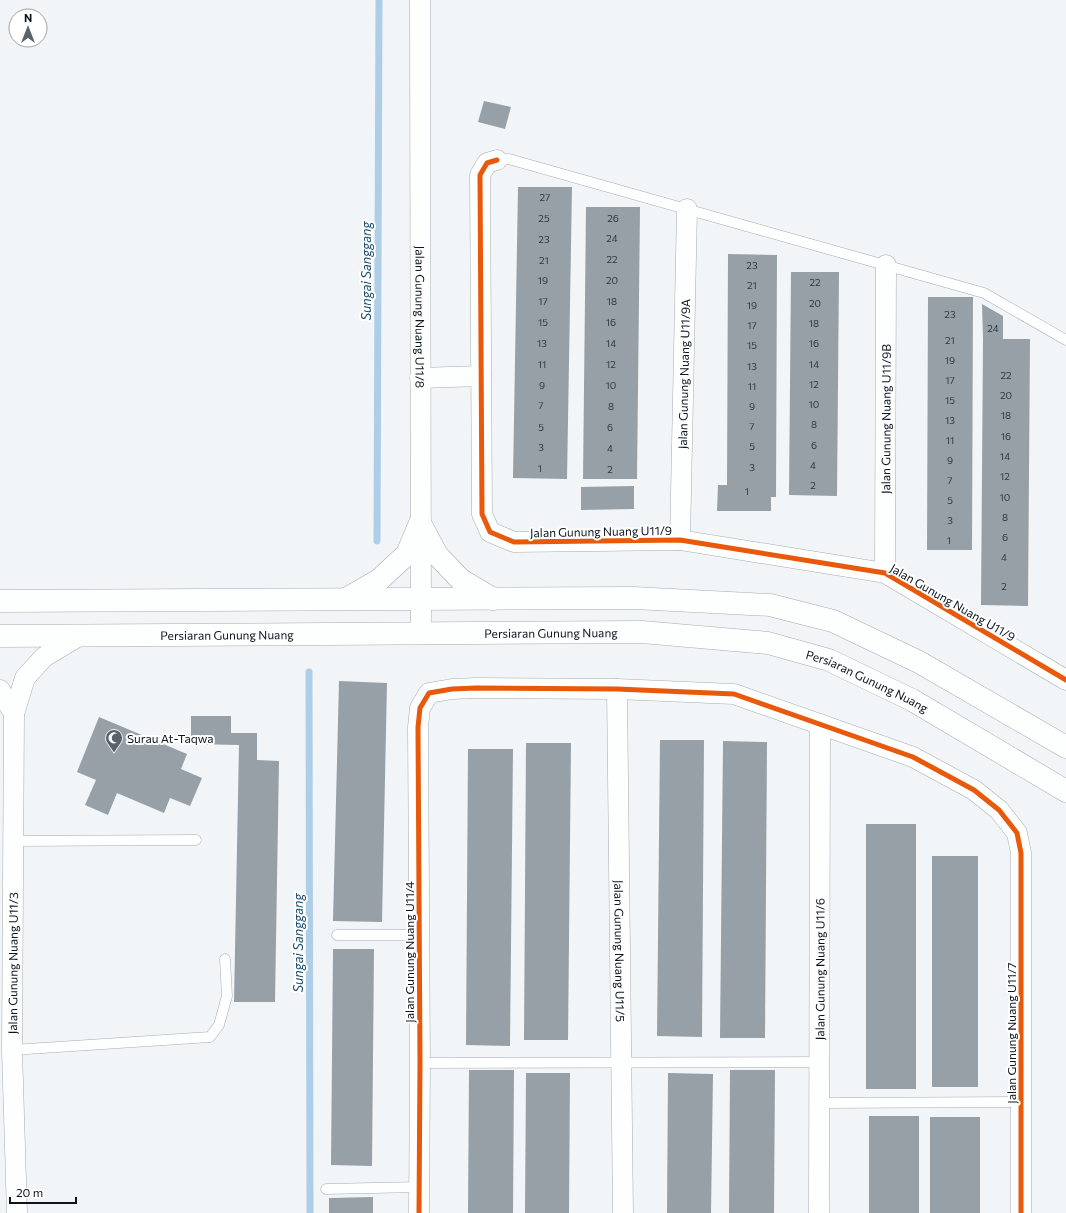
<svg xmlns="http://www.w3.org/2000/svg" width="1066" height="1213" font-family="Commissioner,sans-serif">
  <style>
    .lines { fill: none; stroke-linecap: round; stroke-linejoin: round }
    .stream { stroke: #adcee6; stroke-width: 7 }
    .building { fill: #96a0a6 }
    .lane-casing { stroke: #a5acb1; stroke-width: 11 }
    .street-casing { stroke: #a5acb1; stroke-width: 21 }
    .secondary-casing { stroke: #a5acb1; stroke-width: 23 }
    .lane { stroke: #fdfefe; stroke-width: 10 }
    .street { stroke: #fdfefe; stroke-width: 20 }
    .secondary { stroke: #fdfefe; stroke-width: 22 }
    .cycleway-casing { stroke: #fff; stroke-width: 8 }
    .cycleway { stroke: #e8590c; stroke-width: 5 }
    .labels { text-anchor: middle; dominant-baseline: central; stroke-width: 4; stroke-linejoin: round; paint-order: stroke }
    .number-label { font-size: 10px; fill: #2d3840 }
    .street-label { font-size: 12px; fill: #0a151e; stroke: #fff }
    .poi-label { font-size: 12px; fill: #0a151e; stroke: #fff; text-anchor: start }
    .water-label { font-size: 13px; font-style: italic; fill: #1c5071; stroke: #fff }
  </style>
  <rect width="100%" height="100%" fill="#f2f5f7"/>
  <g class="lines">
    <!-- stream -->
    <g class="stream">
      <polyline points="377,541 379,0"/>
      <polyline points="309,672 310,1213"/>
    </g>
  </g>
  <!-- building -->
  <g class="building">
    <polygon points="484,101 511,107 505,129 478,122"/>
    <polygon points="518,187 572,187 567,479 513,478"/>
    <polygon points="586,207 640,207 637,479 583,479"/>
    <polygon points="728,254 777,255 776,497 771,497 771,511 717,511 718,485 727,485"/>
    <polygon points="791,272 839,272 837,496 789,495"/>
    <polygon points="928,297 973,297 972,550 927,550"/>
    <polygon points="982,304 1003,316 1003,339 1030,339 1028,606 981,605 983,339"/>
    <polygon points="634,486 634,509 581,510 581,487"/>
    <polygon points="339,681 387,683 382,922 333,921"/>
    <polygon points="191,716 231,716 231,733 257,733 257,760 279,761 275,1002 234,1002 239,745 191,744"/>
    <polygon points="99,717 187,754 181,769 202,778 190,806 170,798 164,813 117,793 108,815 85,805 96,780 77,772"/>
    <polygon points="660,740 704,740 702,1037 657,1036"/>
    <polygon points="723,741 767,742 765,1038 720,1038"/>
    <polygon points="526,743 571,743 568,1040 524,1040"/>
    <polygon points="468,749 513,749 510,1046 466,1045"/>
    <rect x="866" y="824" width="50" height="265"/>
    <rect x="932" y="856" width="46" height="231"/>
    <polygon points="333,949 374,949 372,1166 331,1165"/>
    <polygon points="469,1070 514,1070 513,1213 468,1213"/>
    <polygon points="730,1070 775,1070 774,1213 729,1213"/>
    <polygon points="526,1073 570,1073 569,1213 525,1213"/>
    <polygon points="668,1073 713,1074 711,1213 667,1213"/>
    <rect x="869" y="1116" width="50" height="97"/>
    <rect x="930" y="1117" width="50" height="96"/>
    <polygon points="373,1197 373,1213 329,1213 329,1198"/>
  </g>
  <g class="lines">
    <defs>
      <g id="lane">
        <polyline points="497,160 509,159 984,293 1066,340"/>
        <polyline points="13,841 196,840"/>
        <polyline points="337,935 419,935"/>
        <polyline points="12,1050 210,1037 219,1025 227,996 225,959"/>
        <polyline points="420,1063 820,1062"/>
        <polyline points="819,1103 1021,1102"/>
        <polyline points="326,1189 419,1187"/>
      </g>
      <g id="street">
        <path id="s1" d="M420,0L421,633"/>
        <polyline points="497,160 487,163 480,175 482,514 490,532 514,542 680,540 885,573 1066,680"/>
        <polyline points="420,378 481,376"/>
        <path id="s2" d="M680,540L687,209"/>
        <path id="s3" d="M885,573L886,265"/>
        <path id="s4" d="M617,689L623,1213"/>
        <polyline points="0,690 14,714"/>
        <path id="s5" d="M17,1213L12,1050L14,714L25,678L44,657L79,636"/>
        <polyline points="419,1213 420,1063 418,727 420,708 429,693 452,689 476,688 617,689 734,694 913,757 974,790 999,810 1017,833 1021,853 1021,1213"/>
        <path id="s6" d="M819,1213L820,724"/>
      </g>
      <g id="secondary">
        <polyline points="420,523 437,555 461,580 493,599"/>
        <polyline points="346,599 379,580 407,554 420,523"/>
        <polyline points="0,601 634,598 770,605 833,621 919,662 1066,747"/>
        <path id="s7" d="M0,636L642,632L768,643L829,660L912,700L1066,791"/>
      </g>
    </defs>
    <!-- lane casing -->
    <use href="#lane" class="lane-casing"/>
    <!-- street casing -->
    <use href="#street" class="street-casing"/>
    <!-- secondary casing -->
    <use href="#secondary" class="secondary-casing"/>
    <!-- lane -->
    <use href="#lane" class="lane"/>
    <!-- street -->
    <use href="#street" class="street"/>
    <!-- secondary -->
    <use href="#secondary" class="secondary"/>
    <defs>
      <g id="cycleway">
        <polyline points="497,160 487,163 480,175 482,514 490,532 514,542 680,540 885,573 1066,680"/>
        <polyline points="419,1213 420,1063 418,727 420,708 429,693 452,689 476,688 617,689 734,694 913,757 974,790 999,810 1017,833 1021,853 1021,1213"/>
      </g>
    </defs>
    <!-- cycleway casing -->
    <use href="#cycleway" class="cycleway-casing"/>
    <!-- cycleway -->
    <use href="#cycleway" class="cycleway"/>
  </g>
  <!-- icons -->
  <defs>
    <symbol id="mosque-pin" viewBox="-11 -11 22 30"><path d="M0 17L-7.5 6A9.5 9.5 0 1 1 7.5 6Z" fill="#5b636a" stroke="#fff"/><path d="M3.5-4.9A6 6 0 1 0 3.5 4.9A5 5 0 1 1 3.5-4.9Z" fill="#fff"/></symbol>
  </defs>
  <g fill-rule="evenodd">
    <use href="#mosque-pin" x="104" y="728" width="20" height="27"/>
  </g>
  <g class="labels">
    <!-- number labels -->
    <g class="number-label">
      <text x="545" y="197">27</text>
      <text x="544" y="218">25</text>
      <text x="613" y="218">26</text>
      <text x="612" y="238">24</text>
      <text x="544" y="239">23</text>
      <text x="612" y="259">22</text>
      <text x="544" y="260">21</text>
      <text x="752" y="265">23</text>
      <text x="543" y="280">19</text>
      <text x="612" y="280">20</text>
      <text x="815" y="282">22</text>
      <text x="752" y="285">21</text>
      <text x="543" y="301">17</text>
      <text x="612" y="301">18</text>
      <text x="815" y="303">20</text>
      <text x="752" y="305">19</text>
      <text x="950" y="314">23</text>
      <text x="543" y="322">15</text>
      <text x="611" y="322">16</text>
      <text x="814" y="323">18</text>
      <text x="752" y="325">17</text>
      <text x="993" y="328">24</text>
      <text x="950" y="340">21</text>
      <text x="542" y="343">13</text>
      <text x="611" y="343">14</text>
      <text x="814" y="343">16</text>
      <text x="752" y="345">15</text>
      <text x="950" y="360">19</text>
      <text x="542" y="364">11</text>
      <text x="611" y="364">12</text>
      <text x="814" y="364">14</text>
      <text x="752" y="366">13</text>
      <text x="1006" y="375">22</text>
      <text x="950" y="380">17</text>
      <text x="814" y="384">12</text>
      <text x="542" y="385">9</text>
      <text x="611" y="385">10</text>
      <text x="752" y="386">11</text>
      <text x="1006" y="395">20</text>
      <text x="950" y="400">15</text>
      <text x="814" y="404">10</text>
      <text x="541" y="405">7</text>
      <text x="611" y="406">8</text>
      <text x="752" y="406">9</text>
      <text x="1006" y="415">18</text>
      <text x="950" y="420">13</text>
      <text x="814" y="424">8</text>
      <text x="752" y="426">7</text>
      <text x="541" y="427">5</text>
      <text x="610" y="427">6</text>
      <text x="1006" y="436">16</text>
      <text x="950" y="440">11</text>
      <text x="814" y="445">6</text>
      <text x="752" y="446">5</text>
      <text x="541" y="447">3</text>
      <text x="610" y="448">4</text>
      <text x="1005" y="456">14</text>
      <text x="950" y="460">9</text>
      <text x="813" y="465">4</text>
      <text x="752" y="467">3</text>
      <text x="540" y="468">1</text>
      <text x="610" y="469">2</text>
      <text x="1005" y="476">12</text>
      <text x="950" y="480">7</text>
      <text x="813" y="485">2</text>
      <text x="747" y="491">1</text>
      <text x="1005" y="497">10</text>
      <text x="950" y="500">5</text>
      <text x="1005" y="517">8</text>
      <text x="950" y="520">3</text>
      <text x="1005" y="537">6</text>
      <text x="949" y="540">1</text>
      <text x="1004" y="557">4</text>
      <text x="1004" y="586">2</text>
    </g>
    <!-- street labels -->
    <g class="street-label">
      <text stroke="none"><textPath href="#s1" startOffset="317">Jalan Gunung Nuang U11/8</textPath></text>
      <text stroke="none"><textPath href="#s2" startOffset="166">Jalan Gunung Nuang U11/9A</textPath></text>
      <text stroke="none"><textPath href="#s3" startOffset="154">Jalan Gunung Nuang U11/9B</textPath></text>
      <text transform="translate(601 531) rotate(-1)">Jalan Gunung Nuang U11/9</text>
      <text transform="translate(953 602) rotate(30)">Jalan Gunung Nuang U11/9</text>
      <text stroke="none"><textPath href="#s7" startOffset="551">Persiaran Gunung Nuang</textPath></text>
      <text stroke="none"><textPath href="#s7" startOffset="227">Persiaran Gunung Nuang</textPath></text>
      <text stroke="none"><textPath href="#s7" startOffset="875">Persiaran Gunung Nuang</textPath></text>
      <text stroke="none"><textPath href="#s4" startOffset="262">Jalan Gunung Nuang U11/5</textPath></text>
      <text transform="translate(409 952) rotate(-90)">Jalan Gunung Nuang U11/4</text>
      <text stroke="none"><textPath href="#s5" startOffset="250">Jalan Gunung Nuang U11/3</textPath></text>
      <text stroke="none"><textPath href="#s6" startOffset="244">Jalan Gunung Nuang U11/6</textPath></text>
      <text transform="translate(1011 1033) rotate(-90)">Jalan Gunung Nuang U11/7</text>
    </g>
    <!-- poi labels -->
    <g class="poi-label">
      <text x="127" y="738">Surau At-Taqwa</text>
    </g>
    <!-- water labels -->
    <g class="water-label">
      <text transform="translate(366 271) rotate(-90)">Sungai Sanggang</text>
      <text transform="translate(298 943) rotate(-90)">Sungai Sanggang</text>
    </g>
  </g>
  <!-- north arrow -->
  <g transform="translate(28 28)"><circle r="19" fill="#ffffff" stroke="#9da1a5"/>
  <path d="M0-3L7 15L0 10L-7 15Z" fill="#5b636a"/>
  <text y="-6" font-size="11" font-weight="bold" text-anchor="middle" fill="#0a151e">N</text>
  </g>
  <!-- scale -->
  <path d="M10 1197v6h66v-6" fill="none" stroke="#0a151e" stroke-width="2"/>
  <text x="16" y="1197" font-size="12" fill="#0a151e" stroke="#ffffff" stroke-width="3" paint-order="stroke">20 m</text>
</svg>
